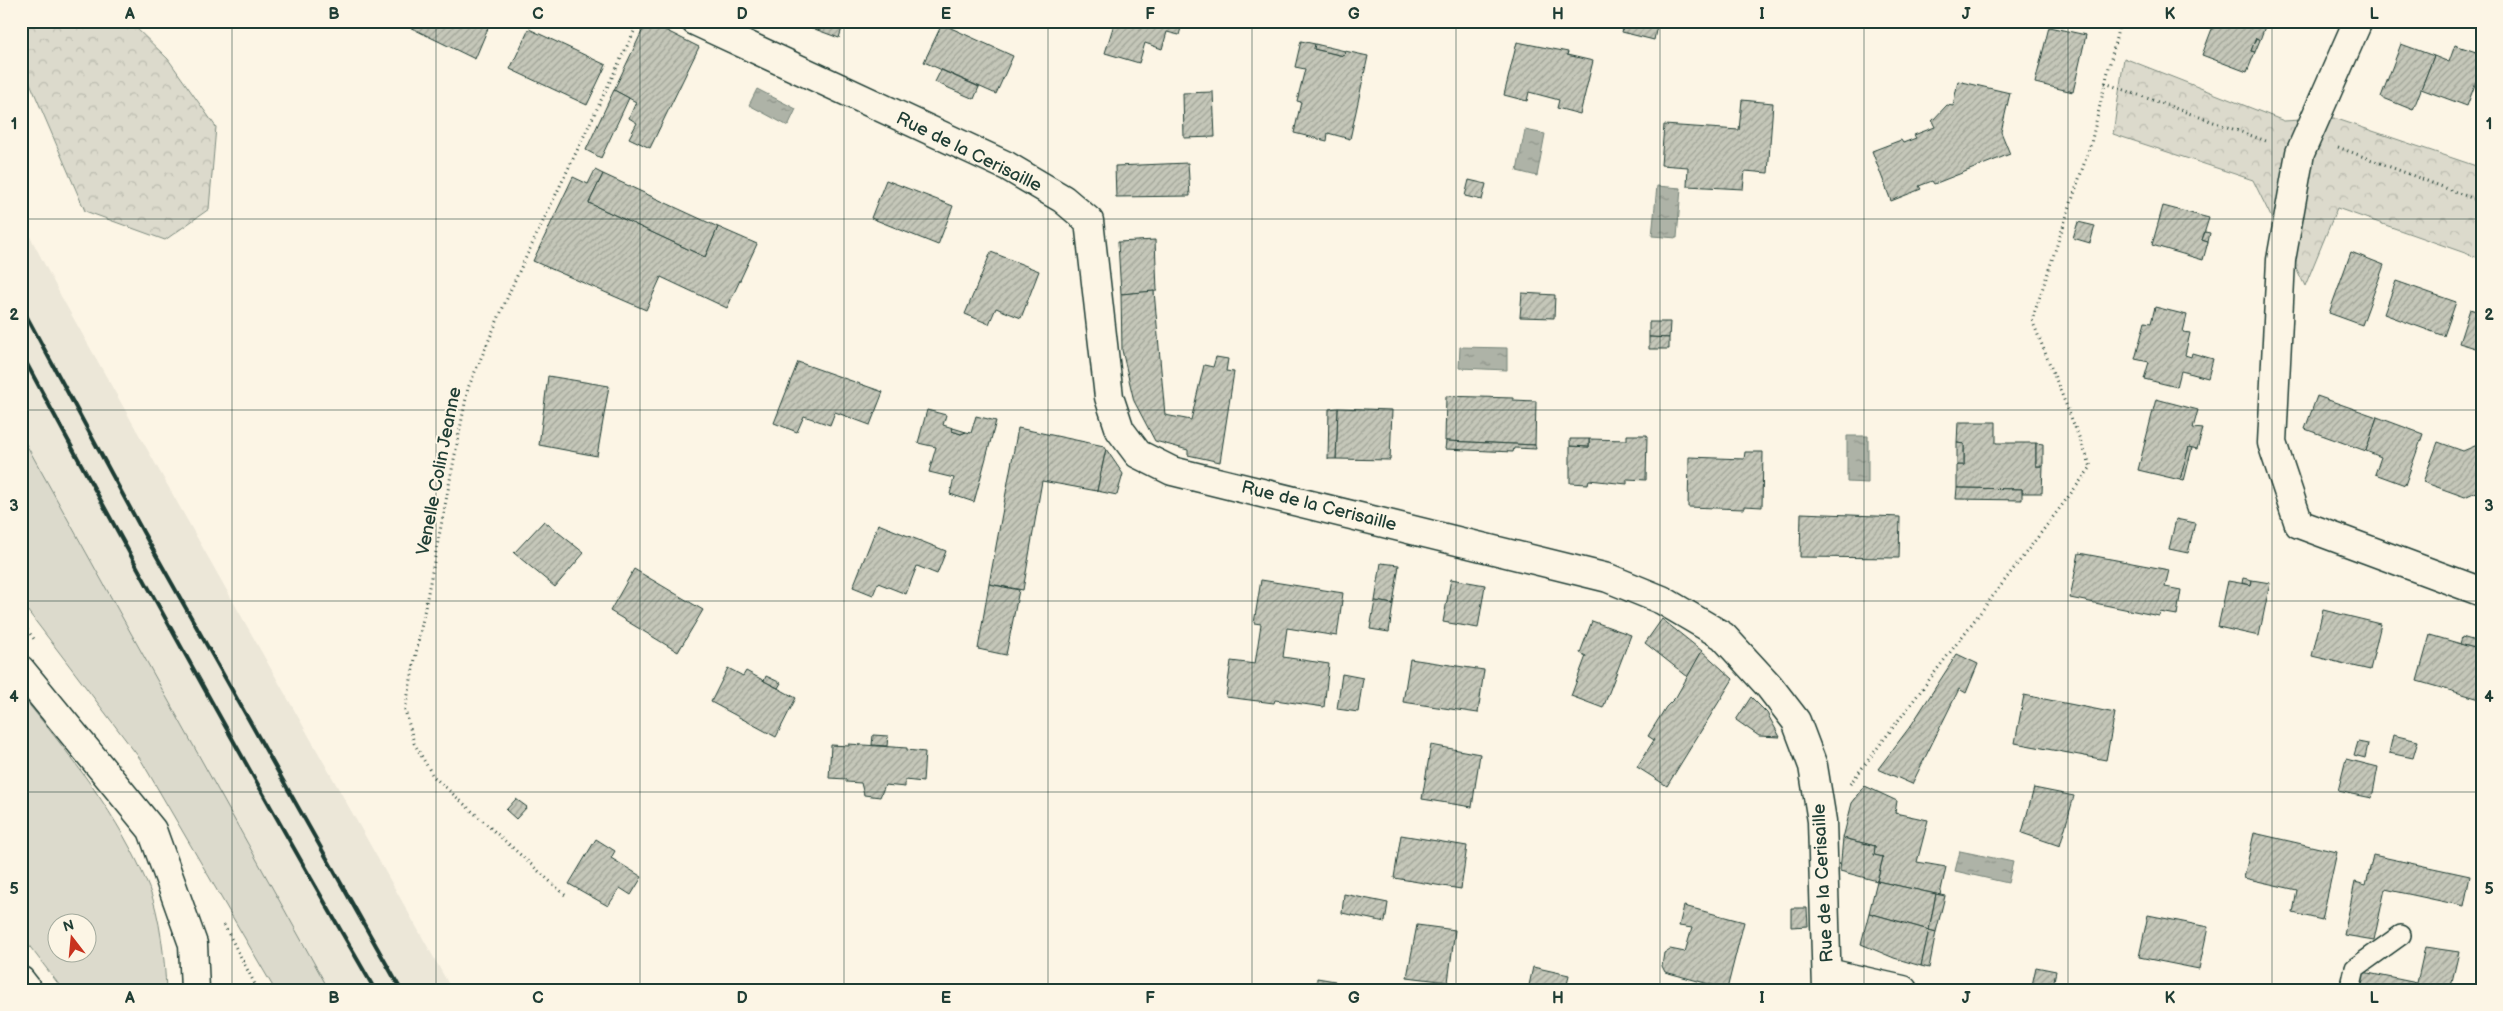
<svg xmlns="http://www.w3.org/2000/svg" width="2503" height="1011" font-family="'Balsamiq Sans',sans-serif">
  <style>
    .built { fill: #ece7d8 }
    .green { fill: #dcdacc; stroke: #7e8c80; fill-rule: evenodd }
    .forest { fill: url(#forest-crowns); stroke: #7e8c80 }
    .water { fill: url(#water-ripples); stroke: #758479 }
    .building { fill: url(#building-hatch); stroke: #1f3d34 }
    .lines { fill: none; stroke-linecap: round; stroke-linejoin: round }
    .service-casing { stroke: #1f3d34; stroke-width: 22 }
    .minor-casing { stroke: #1f3d34; stroke-width: 31 }
    .primary-casing { stroke: #1f3d34; stroke-width: 31 }
    .path { stroke: #1f3d34; stroke-width: 3; stroke-dasharray: 1 4; stroke-linecap: butt }
    .service { stroke: #fcf5e5; stroke-width: 19 }
    .minor { stroke: #fcf5e5; stroke-width: 28 }
    .primary { stroke: #fcf5e5; stroke-width: 28 }
    .rail { stroke: #1f3d34; stroke-width: 4 }
    .grid { fill: none; stroke: #1f3d34; stroke-width: 1; stroke-opacity: 0.55 }
    .labels { text-anchor: middle; dominant-baseline: central; stroke-width: 4; stroke-linejoin: round; paint-order: stroke }
    .street-label { font-size: 18px; fill: #1f3d34; stroke: #fcf5e5 }
    .neatline { fill: none; stroke: #1f3d34; stroke-width: 2 }
    .grid-label { font-size: 16px; text-anchor: middle; font-weight: bold; fill: #1f3d34 }
  </style>
  <defs>
    <pattern id="forest-crowns" width="20" height="18" patternUnits="userSpaceOnUse" patternTransform="scale(1.25)"><rect width="20" height="18" fill="#dcdacc"/><path d="M2 6a3 3 0 1 1 6 0M12 15a3 3 0 1 1 6 0" fill="none" stroke="#bcbcb0"/></pattern>
    <pattern id="water-ripples" width="26" height="14" patternUnits="userSpaceOnUse" patternTransform="scale(1.25)"><rect width="26" height="14" fill="#aeb3a7"/><path d="M2 4q2-2 4 0t4 0M15 11q2-2 4 0t4 0" fill="none" stroke="#8d9389"/></pattern>
    <pattern id="building-hatch" width="6" height="6" patternUnits="userSpaceOnUse" patternTransform="scale(1.25)"><rect width="6" height="6" fill="#c5c7b9"/><path d="M-1 1l2-2M0 6l6-6M5 7l2-2" fill="none" stroke="#9fa397"/></pattern>
  </defs>
  <rect width="100%" height="100%" fill="#fcf5e5"/>
  <filter id="ink" filterUnits="userSpaceOnUse"><feTurbulence type="fractalNoise" baseFrequency=".02" numOctaves="2"/><feDisplacementMap in="SourceGraphic" scale="10" xChannelSelector="R" yChannelSelector="G"/><feConvolveMatrix kernelMatrix="1 2 1 2 8 2 1 2 1" color-interpolation-filters="sRGB"/></filter>
  <g filter="url(#ink)">
    <!-- built -->
    <polygon class="built" points="21,219 62,298 452,990 329,990 21,435"/>
    <!-- green -->
    <g class="green">
      <polygon points="21,435 329,990 275,990 141,760 21,602"/>
      <path d="M21,695C69,753 121,818 149,888C160,915 165,961 166,990H63L21,935ZM58,924H88V954H58Z"/>
    </g>
    <!-- forest -->
    <g class="forest">
      <polygon points="21,21 129,21 168,59 216,127 209,209 165,240 85,211 21,62"/>
      <polygon points="2124,58 2284,121 2334,118 2482,168 2482,259 2337,208 2305,286 2253,180 2113,134"/>
    </g>
    <!-- water -->
    <g class="water">
      <polygon points="757,89 796,109 788,126 749,105"/>
      <polygon points="1525,130 1545,134 1537,176 1517,171"/>
      <polygon points="1657,186 1681,188 1677,238 1652,236"/>
      <polygon points="1460,347 1507,348 1507,370 1459,368"/>
      <polygon points="1847,436 1868,436 1868,483 1847,482"/>
      <polygon points="1960,851 2013,862 2008,883 1955,871"/>
    </g>
    <!-- building -->
    <g class="building">
      <polygon points="397,21 491,21 475,59"/>
      <polygon points="647,21 699,47 650,148 629,138 637,123 629,118 636,102 614,90"/>
      <polygon points="793,21 844,21 839,38"/>
      <polygon points="1115,21 1183,21 1179,35 1167,32 1162,49 1145,43 1139,63 1105,53"/>
      <polygon points="1625,21 1658,21 1654,40 1622,32"/>
      <polygon points="2215,21 2267,21 2260,40 2256,38 2251,51 2255,52 2247,72 2202,55"/>
      <polygon points="942,24 1013,56 996,94 924,62"/>
      <polygon points="2049,27 2086,35 2073,92 2035,83"/>
      <polygon points="529,29 606,65 587,105 510,69"/>
      <polygon points="2256,38 2260,40 2255,52 2251,51"/>
      <polygon points="1301,41 1315,44 1314,49 1344,56 1345,51 1368,56 1350,139 1328,133 1327,141 1294,133 1301,102 1297,101 1305,69 1295,67"/>
      <polygon points="1517,42 1568,52 1567,55 1593,61 1580,114 1557,108 1559,100 1529,92 1527,101 1504,95"/>
      <polygon points="1315,44 1345,51 1344,56 1314,49"/>
      <polygon points="2401,44 2434,56 2413,110 2381,97"/>
      <polygon points="2455,45 2482,54 2482,66 2467,106 2421,89 2434,56 2449,62"/>
      <polygon points="941,70 979,87 974,99 935,82"/>
      <polygon points="1958,81 2010,93 2001,132 2010,154 1934,184 1932,181 1919,186 1921,189 1891,201 1872,151 1901,140 1903,143 1916,138 1914,135 1935,127 1932,121 1947,105 1953,106"/>
      <polygon points="614,90 629,98 601,158 586,150"/>
      <polygon points="1213,92 1215,137 1184,138 1183,93"/>
      <polygon points="1742,100 1773,103 1768,173 1745,171 1743,189 1687,186 1688,167 1661,165 1664,125 1739,130"/>
      <polygon points="1188,163 1190,196 1116,197 1115,166"/>
      <polygon points="595,170 603,174 589,203 705,257 718,227 757,244 727,308 661,277 646,310 533,261 573,177 588,184"/>
      <polygon points="603,174 718,227 705,257 589,203"/>
      <polygon points="886,180 953,206 938,245 871,218"/>
      <polygon points="1469,180 1486,184 1482,200 1465,196"/>
      <polygon points="2163,206 2209,218 2202,240 2208,242 2203,260 2152,245"/>
      <polygon points="2078,222 2095,226 2090,243 2073,238"/>
      <polygon points="2205,232 2210,233 2208,242 2202,240"/>
      <polygon points="1155,240 1157,291 1121,294 1118,242"/>
      <polygon points="991,252 1039,271 1021,318 996,308 989,324 965,314"/>
      <polygon points="2351,252 2384,265 2362,325 2329,313"/>
      <polygon points="2396,281 2456,302 2444,336 2384,314"/>
      <polygon points="1154,291 1165,415 1191,420 1204,365 1213,367 1216,357 1228,359 1226,371 1234,372 1220,462 1188,455 1188,450 1155,441 1134,401 1122,350 1121,294"/>
      <polygon points="1522,293 1555,295 1554,318 1520,317"/>
      <polygon points="2155,307 2187,315 2183,332 2190,333 2185,355 2191,357 2192,353 2213,359 2208,378 2181,371 2177,387 2144,379 2149,362 2135,359 2145,322 2151,323"/>
      <polygon points="2470,309 2482,313 2482,350 2459,343"/>
      <polygon points="1649,322 1670,322 1669,338 1649,337"/>
      <polygon points="1649,337 1669,338 1669,349 1649,349"/>
      <polygon points="798,362 883,392 870,425 835,412 830,425 804,416 797,432 774,423"/>
      <polygon points="548,376 609,386 597,456 539,445"/>
      <polygon points="1446,396 1513,398 1513,400 1536,401 1535,445 1445,441"/>
      <polygon points="2317,396 2377,417 2366,451 2305,429"/>
      <polygon points="2156,399 2198,410 2193,428 2203,429 2197,449 2189,447 2180,480 2138,470"/>
      <polygon points="1338,408 1392,410 1390,460 1336,459"/>
      <polygon points="1338,408 1336,459 1328,459 1329,409"/>
      <polygon points="927,410 946,415 943,425 953,428 952,431 961,434 966,432 971,433 976,416 996,421 974,502 950,494 954,478 929,472 936,447 918,443"/>
      <polygon points="2377,417 2423,434 2405,485 2375,474 2381,457 2366,451"/>
      <polygon points="1958,422 1996,422 1996,443 2036,443 2036,466 2043,466 2042,493 2022,493 2022,489 1957,488 1957,465 1964,465 1964,444 1957,443"/>
      <polygon points="953,428 966,432 961,434 952,431"/>
      <polygon points="1018,428 1104,446 1106,449 1097,491 1042,481 1023,590 989,584"/>
      <polygon points="1627,435 1647,435 1646,480 1627,479 1627,484 1589,480 1588,484 1570,483 1570,446 1589,447 1589,439 1627,440"/>
      <polygon points="1570,439 1589,439 1589,447 1570,446"/>
      <polygon points="1446,441 1535,445 1536,449 1514,448 1513,452 1445,449"/>
      <polygon points="2438,442 2463,451 2482,443 2482,489 2465,497 2423,482"/>
      <polygon points="1957,443 1964,444 1964,465 1957,465"/>
      <polygon points="2036,443 2043,444 2043,466 2036,466"/>
      <polygon points="2189,447 2192,448 2184,481 2180,480"/>
      <polygon points="1106,449 1123,474 1117,495 1097,491"/>
      <polygon points="1745,452 1763,452 1762,507 1744,506 1744,509 1688,507 1689,457 1744,459"/>
      <polygon points="1957,488 2022,489 2022,500 1956,499"/>
      <polygon points="1801,513 1900,517 1899,558 1800,557"/>
      <polygon points="2176,519 2195,523 2188,553 2169,549"/>
      <polygon points="544,521 584,553 555,587 514,553"/>
      <polygon points="878,524 946,551 937,574 917,566 906,594 878,583 873,595 853,587"/>
      <polygon points="2079,553 2169,570 2165,587 2181,590 2177,615 2160,612 2159,616 2070,598"/>
      <polygon points="1381,563 1399,565 1393,604 1375,601"/>
      <polygon points="634,569 703,610 678,652 610,611"/>
      <polygon points="2243,578 2252,580 2251,585 2242,583"/>
      <polygon points="1451,579 1485,585 1478,628 1443,622"/>
      <polygon points="1261,580 1343,593 1337,636 1287,628 1283,657 1329,664 1324,707 1275,700 1274,703 1226,697 1231,661 1255,664 1261,624 1254,623"/>
      <polygon points="2252,580 2270,583 2259,636 2218,627 2228,581 2251,585"/>
      <polygon points="989,584 1019,590 1006,655 978,649"/>
      <polygon points="1375,601 1393,604 1389,632 1370,629"/>
      <polygon points="2323,610 2381,624 2370,670 2312,656"/>
      <polygon points="1662,619 1702,651 1688,677 1645,643"/>
      <polygon points="1592,621 1631,635 1603,708 1571,696 1586,656 1580,653"/>
      <polygon points="2430,635 2482,650 2480,699 2417,681"/>
      <polygon points="2462,637 2482,643 2482,650 2460,644"/>
      <polygon points="1702,651 1733,679 1667,786 1637,767 1654,740 1648,736 1666,707 1676,697"/>
      <polygon points="1957,654 1978,664 1966,693 1959,689 1912,784 1878,769 1912,724"/>
      <polygon points="1410,659 1484,670 1478,713 1403,702"/>
      <polygon points="728,668 743,676 746,671 796,698 776,737 711,702"/>
      <polygon points="1342,674 1363,678 1358,712 1337,709"/>
      <polygon points="766,676 781,683 778,688 764,681"/>
      <polygon points="2024,695 2115,713 2106,760 2015,743"/>
      <polygon points="1751,697 1767,713 1780,737 1759,736 1736,720"/>
      <polygon points="873,735 888,736 887,746 872,745"/>
      <polygon points="2393,735 2418,741 2413,758 2389,753"/>
      <polygon points="2358,742 2368,744 2365,758 2354,755"/>
      <polygon points="849,744 907,748 907,750 925,752 923,782 905,780 905,787 885,785 880,797 864,795 861,783 846,782 846,779 829,778 831,745 849,746"/>
      <polygon points="1431,745 1480,754 1472,807 1422,799"/>
      <polygon points="2346,759 2378,767 2372,798 2338,791"/>
      <polygon points="1865,786 1897,801 1895,813 1928,820 1917,862 1946,867 1940,895 1877,881 1883,857 1874,855 1875,846 1843,838 1852,803"/>
      <polygon points="2034,788 2074,796 2060,846 2022,833"/>
      <polygon points="516,799 527,807 516,819 506,810"/>
      <polygon points="2254,833 2337,852 2322,920 2293,913 2297,890 2244,878"/>
      <polygon points="1401,835 1467,846 1461,889 1394,878"/>
      <polygon points="1843,838 1875,846 1874,855 1883,857 1877,881 1840,871"/>
      <polygon points="596,839 615,851 611,858 642,877 631,895 620,888 608,906 569,884"/>
      <polygon points="2373,855 2470,876 2464,906 2385,889 2374,940 2344,935 2355,882 2366,885"/>
      <polygon points="1877,881 1936,894 1929,930 1869,913"/>
      <polygon points="1344,894 1388,903 1385,922 1342,913"/>
      <polygon points="1936,894 1945,896 1936,932 1929,930"/>
      <polygon points="1684,906 1744,922 1727,989 1665,972 1662,966 1664,953 1670,949 1685,952 1692,928 1679,926"/>
      <polygon points="1791,908 1807,908 1808,926 1791,927"/>
      <polygon points="1869,913 1929,930 1921,966 1894,958 1861,944"/>
      <polygon points="2148,915 2208,927 2199,969 2139,957"/>
      <polygon points="1417,925 1455,930 1448,982 1407,977"/>
      <polygon points="1929,930 1936,932 1929,968 1921,966"/>
      <polygon points="2425,947 2459,952 2450,990 2360,990 2363,972 2417,983"/>
      <polygon points="1533,967 1569,975 1566,990 1528,990"/>
      <polygon points="2036,967 2056,971 2052,990 2031,990"/>
      <polygon points="1317,978 1335,981 1334,990 1316,990"/>
    </g>
    <g class="lines">
      <defs>
        <polyline id="service" points="2350,990 2355,968 2401,935"/>
        <g id="minor">
          <polyline points="695,21 1007,166 1063,199 1089,221 1109,397 1120,430 1138,454 1172,471 1608,578 1662,600 1723,636 1769,686 1796,721 1813,766 1822,821 1827,990"/>
          <polyline points="2358,21 2300,153 2281,260 2272,443 2299,524 2482,592"/>
          <polyline points="1828,973 1903,990"/>
        </g>
        <g id="primary">
          <polyline points="21,670 152,830 193,944 195,990"/>
          <polyline points="21,981 28,990"/>
        </g>
      </defs>
      <!-- service casing -->
      <use href="#service" class="service-casing"/>
      <!-- minor casing -->
      <use href="#minor" class="minor-casing"/>
      <!-- primary casing -->
      <use href="#primary" class="primary-casing"/>
      <!-- path -->
      <g class="path">
        <polyline points="2105,83 2269,142"/>
        <polyline points="2338,147 2482,202"/>
        <polyline points="21,622 34,639"/>
        <polyline points="1850,784 2091,467 2032,320 2091,143 2120,21"/>
        <polyline points="565,895 433,776 414,743 405,710 468,388 515,280 639,21"/>
        <polyline points="224,925 258,990"/>
      </g>
      <!-- service -->
      <use href="#service" class="service"/>
      <!-- minor -->
      <use href="#minor" class="minor"/>
      <!-- primary -->
      <use href="#primary" class="primary"/>
      <!-- rail -->
      <g class="rail">
        <polyline points="21,306 143,532 401,990"/>
        <path d="M21,353C136,567 253,779 375,990"/>
      </g>
    </g>
  </g>
  <!-- grid -->
  <path class="grid" d="M232,21V990M436,21V990M640,21V990M844,21V990M1048,21V990M1252,21V990M1456,21V990M1660,21V990M1864,21V990M2068,21V990M2272,21V990M21,219H2482M21,410H2482M21,601H2482M21,792H2482"/>
  <g class="labels">
    <!-- street labels -->
    <g class="street-label">
      <text transform="translate(969 152) rotate(26)">Rue de la Cerisaille</text>
      <text transform="translate(439 471) rotate(-79)">Venelle Colin Jeanne</text>
      <text transform="translate(1319 506) rotate(14)">Rue de la Cerisaille</text>
      <text transform="translate(1823 883) rotate(-93)">Rue de la Cerisaille</text>
    </g>
  </g>
  <!-- margin -->
  <rect width="2503" height="1011" fill="none" stroke="#fcf5e5" stroke-width="55"/>
  <!-- north arrow -->
  <g transform="translate(72 938) rotate(344)"><circle r="24" fill="#fcf5e5" stroke="#a4ab9e"/>
  <path d="M0-4L9 19L0 12L-9 19Z" fill="#c8321e"/>
  <text y="-8" font-size="14" font-weight="bold" text-anchor="middle" fill="#1f3d34">N</text>
  </g>
  <rect x="28" y="28" width="2448" height="956" class="neatline"/>
  <g class="grid-label">
    <text x="130" y="19">A</text>
    <text x="334" y="19">B</text>
    <text x="538" y="19">C</text>
    <text x="742" y="19">D</text>
    <text x="946" y="19">E</text>
    <text x="1150" y="19">F</text>
    <text x="1354" y="19">G</text>
    <text x="1558" y="19">H</text>
    <text x="1762" y="19">I</text>
    <text x="1966" y="19">J</text>
    <text x="2170" y="19">K</text>
    <text x="2374" y="19">L</text>
    <text x="14" y="129">1</text>
    <text x="2489" y="129">1</text>
    <text x="14" y="320">2</text>
    <text x="2489" y="320">2</text>
    <text x="14" y="511">3</text>
    <text x="2489" y="511">3</text>
    <text x="14" y="702">4</text>
    <text x="2489" y="702">4</text>
    <text x="14" y="894">5</text>
    <text x="2489" y="894">5</text>
    <text x="130" y="1003">A</text>
    <text x="334" y="1003">B</text>
    <text x="538" y="1003">C</text>
    <text x="742" y="1003">D</text>
    <text x="946" y="1003">E</text>
    <text x="1150" y="1003">F</text>
    <text x="1354" y="1003">G</text>
    <text x="1558" y="1003">H</text>
    <text x="1762" y="1003">I</text>
    <text x="1966" y="1003">J</text>
    <text x="2170" y="1003">K</text>
    <text x="2374" y="1003">L</text>
  </g>
</svg>
